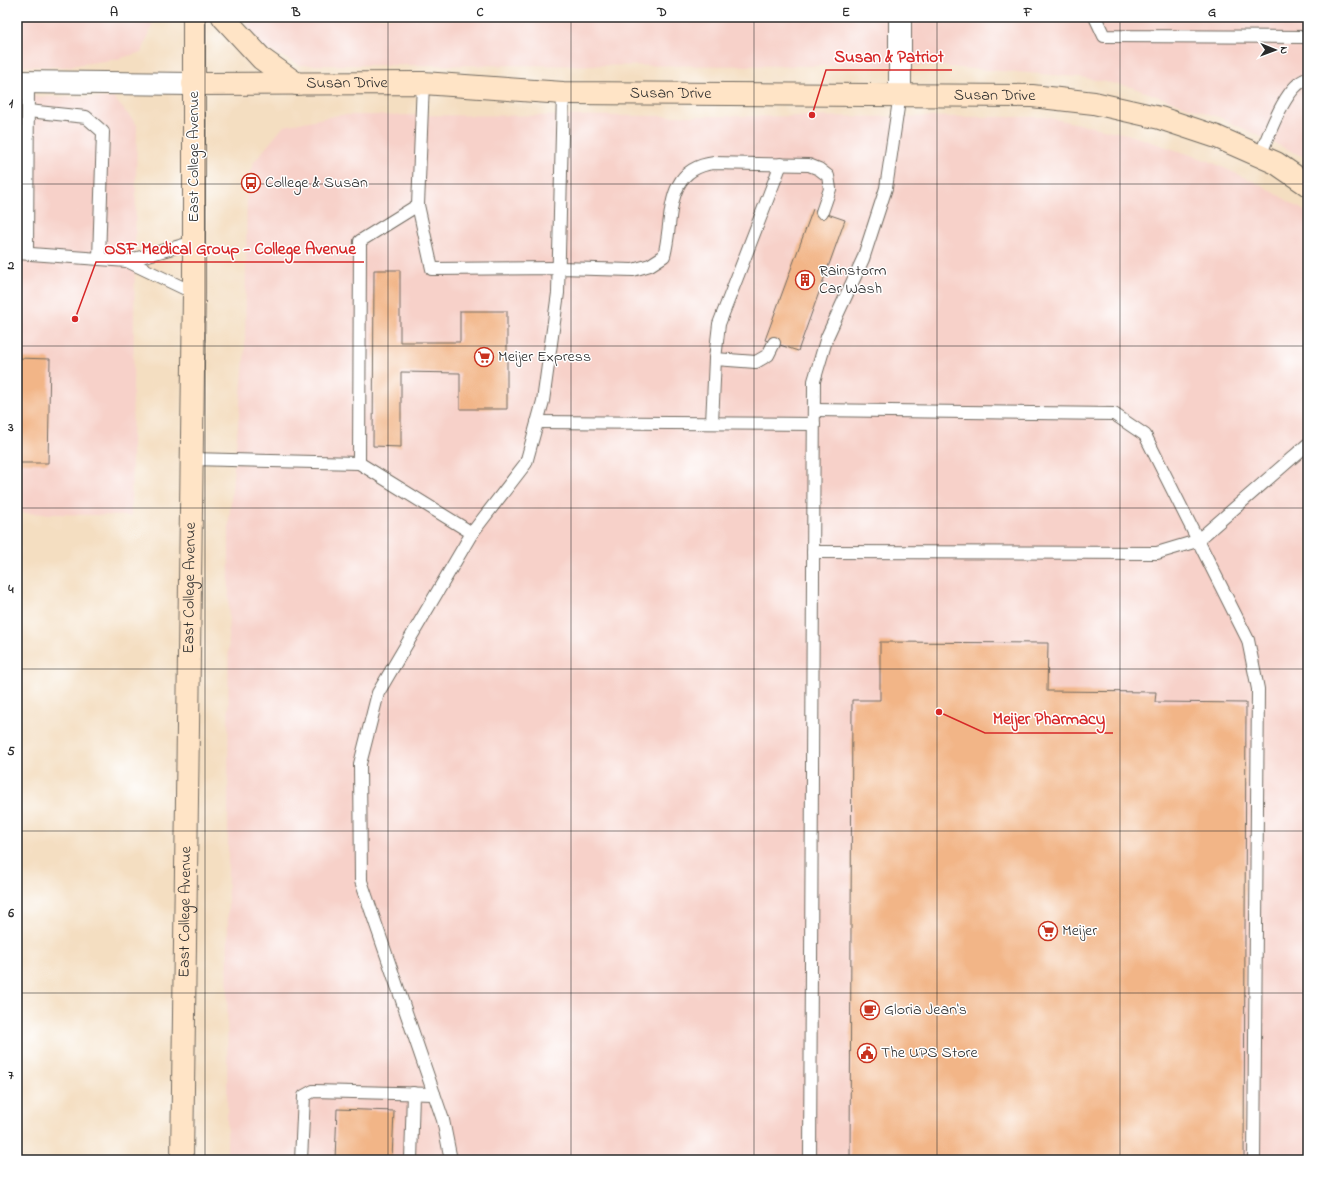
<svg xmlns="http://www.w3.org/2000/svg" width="1325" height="1177" font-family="'Indie Flower',sans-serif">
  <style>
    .built { fill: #f7d1c9 }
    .building { fill: #f2b587 }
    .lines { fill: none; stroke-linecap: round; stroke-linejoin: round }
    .lane-casing { stroke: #716a60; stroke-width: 14 }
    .street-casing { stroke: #716a60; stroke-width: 24 }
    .secondary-casing { stroke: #716a60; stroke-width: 24 }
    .lane { stroke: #fff; stroke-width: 12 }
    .street { stroke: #fff; stroke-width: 22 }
    .secondary { stroke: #ffe4c6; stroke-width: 22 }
    .grid { fill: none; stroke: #2b2b2b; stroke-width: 1; stroke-opacity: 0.55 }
    .labels { text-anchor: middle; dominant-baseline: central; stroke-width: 3; stroke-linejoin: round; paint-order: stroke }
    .street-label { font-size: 16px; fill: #2b2b2b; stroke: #fff }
    .poi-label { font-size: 16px; fill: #2b2b2b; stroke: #fff; text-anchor: start }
    .leader { fill: none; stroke: #d62828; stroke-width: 1.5 }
    .callout-dot { fill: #d62828; stroke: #fff; stroke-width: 1.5 }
    .callout-label { font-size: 17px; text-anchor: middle; font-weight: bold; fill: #d62828; stroke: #fff; stroke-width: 3; stroke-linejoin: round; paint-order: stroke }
    .neatline { fill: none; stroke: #2b2b2b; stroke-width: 1.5 }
    .grid-label { font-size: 13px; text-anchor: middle; font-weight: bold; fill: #2b2b2b }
  </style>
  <rect width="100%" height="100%" fill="#fff"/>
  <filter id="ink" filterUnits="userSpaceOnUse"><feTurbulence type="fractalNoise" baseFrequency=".025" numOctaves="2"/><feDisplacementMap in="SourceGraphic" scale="8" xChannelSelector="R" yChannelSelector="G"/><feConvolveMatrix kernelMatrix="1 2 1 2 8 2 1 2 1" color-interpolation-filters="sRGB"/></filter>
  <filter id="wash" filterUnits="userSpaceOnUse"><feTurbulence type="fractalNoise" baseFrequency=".012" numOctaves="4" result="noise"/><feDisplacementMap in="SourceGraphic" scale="16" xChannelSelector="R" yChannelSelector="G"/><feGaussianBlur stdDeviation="0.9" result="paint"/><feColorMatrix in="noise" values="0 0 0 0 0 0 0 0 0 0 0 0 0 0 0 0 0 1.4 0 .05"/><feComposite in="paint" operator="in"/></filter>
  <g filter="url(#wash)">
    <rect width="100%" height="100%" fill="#f4dec1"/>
    <!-- built -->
    <g class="built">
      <polygon points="17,17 153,17 152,26 142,52 118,59 63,67 17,66"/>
      <polygon points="244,17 1308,17 1308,159 1221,118 1131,87 1080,77 935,66 300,65 264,48 249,29"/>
      <polygon points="17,96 114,98 137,125 131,516 17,513"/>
      <polygon points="339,115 1045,117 1127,134 1209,161 1263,186 1308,213 1308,1160 227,1160 229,521 245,350 247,180 254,162 284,126"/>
    </g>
    <g id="blocks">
      <!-- building -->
      <g class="building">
        <polygon points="813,209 845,220 798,351 765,340"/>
        <polygon points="374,270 400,270 400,342 460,342 460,311 507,311 507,409 460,409 460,373 401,372 401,447 373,446"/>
        <polygon points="17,358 50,359 48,463 17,463"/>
        <polygon points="880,642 1048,643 1047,691 1156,692 1155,702 1246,703 1244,1160 850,1160 852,700 880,700"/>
        <polygon points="337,1109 394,1111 392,1160 335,1160"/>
      </g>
    </g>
  </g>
  <g filter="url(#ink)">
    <use href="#blocks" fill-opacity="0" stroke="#716a60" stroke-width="1"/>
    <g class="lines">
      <defs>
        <g id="lane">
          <polyline points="1095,17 1104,36 1308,37"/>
          <path d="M423,83L418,205L432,269L559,268L633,270L650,265L664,256C674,219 663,169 714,163L809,165L819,169L828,176L830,189L822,212"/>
          <polyline points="28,111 86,117 103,132 99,259"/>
          <path d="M1260,156C1268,137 1286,83 1308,79"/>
          <polyline points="17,253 127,261 194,242"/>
          <polyline points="27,253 28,82"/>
          <polyline points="127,261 194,293"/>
          <polyline points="715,359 756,362 768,355 774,343"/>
          <polyline points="814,410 1114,414 1145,435 1248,640 1258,689 1254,1160"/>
          <polyline points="537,422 814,424"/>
          <polyline points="712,423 715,359 719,324 781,164"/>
          <polyline points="191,459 359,463 472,533"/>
          <polyline points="359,463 360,241 418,205"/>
          <polyline points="813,552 1157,553 1197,541 1308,444"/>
          <polyline points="301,1160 304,1096 313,1091 434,1094"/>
          <polyline points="411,1160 413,1093"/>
          <polyline points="451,1160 443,1120 361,881 360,764 378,693 472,533 526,463 543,401 558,293 563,93"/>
          <polyline points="810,1160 814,381 827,337 863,259 886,188 900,94"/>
        </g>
        <g id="street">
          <polyline points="900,17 900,94"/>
          <polyline points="17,82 193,84"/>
        </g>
        <g id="secondary">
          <polyline points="223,17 262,59 297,84"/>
          <path id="s1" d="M193,84L423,83L563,93L1032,96L1094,103L1160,118L1217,137L1276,163L1308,185"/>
          <path id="s2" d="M182,1160L194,293V17"/>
        </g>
      </defs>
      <!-- lane casing -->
      <use href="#lane" class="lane-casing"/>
      <!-- street casing -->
      <use href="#street" class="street-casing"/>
      <!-- secondary casing -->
      <use href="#secondary" class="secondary-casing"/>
      <!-- lane -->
      <use href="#lane" class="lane"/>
      <!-- street -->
      <use href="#street" class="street"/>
      <!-- secondary -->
      <use href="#secondary" class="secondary"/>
    </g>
  </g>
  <!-- grid -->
  <path class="grid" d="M205,17V1160M388,17V1160M571,17V1160M754,17V1160M937,17V1160M1120,17V1160M17,184H1308M17,346H1308M17,508H1308M17,669H1308M17,831H1308M17,993H1308"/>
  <!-- icons -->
  <defs>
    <symbol id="bus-ring" viewBox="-11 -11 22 22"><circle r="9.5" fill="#fff" stroke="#c8321e" stroke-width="1.5"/><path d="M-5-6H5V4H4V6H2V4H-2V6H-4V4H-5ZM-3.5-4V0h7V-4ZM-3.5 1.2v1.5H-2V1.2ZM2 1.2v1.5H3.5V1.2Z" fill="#c8321e"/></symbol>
    <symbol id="building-ring" viewBox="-11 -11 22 22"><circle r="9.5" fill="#fff" stroke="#c8321e" stroke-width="1.5"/><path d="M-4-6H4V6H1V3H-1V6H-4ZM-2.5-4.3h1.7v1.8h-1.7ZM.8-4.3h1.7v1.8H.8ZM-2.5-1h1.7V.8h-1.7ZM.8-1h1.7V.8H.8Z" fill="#c8321e"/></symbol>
    <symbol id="supermarket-ring" viewBox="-11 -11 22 22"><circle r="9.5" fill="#fff" stroke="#c8321e" stroke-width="1.5"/><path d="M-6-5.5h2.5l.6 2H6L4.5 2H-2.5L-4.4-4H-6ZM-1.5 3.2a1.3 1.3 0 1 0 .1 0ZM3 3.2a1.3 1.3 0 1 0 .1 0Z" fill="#c8321e"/></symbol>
    <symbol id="cafe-ring" viewBox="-11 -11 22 22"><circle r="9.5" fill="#fff" stroke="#c8321e" stroke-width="1.5"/><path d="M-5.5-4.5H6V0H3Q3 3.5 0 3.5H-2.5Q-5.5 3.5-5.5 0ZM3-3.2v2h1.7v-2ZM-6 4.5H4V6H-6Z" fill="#c8321e"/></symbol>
    <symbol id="civic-ring" viewBox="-11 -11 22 22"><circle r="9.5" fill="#fff" stroke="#c8321e" stroke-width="1.5"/><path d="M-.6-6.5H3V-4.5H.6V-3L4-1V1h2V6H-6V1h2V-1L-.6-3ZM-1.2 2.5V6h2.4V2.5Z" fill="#c8321e"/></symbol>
  </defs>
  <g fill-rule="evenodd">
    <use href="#bus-ring" x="240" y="172" width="22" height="22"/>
    <use href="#building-ring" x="794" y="269" width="22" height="22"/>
    <use href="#supermarket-ring" x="473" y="346" width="22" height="22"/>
    <use href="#supermarket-ring" x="1037" y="920" width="22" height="22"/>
    <use href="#cafe-ring" x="859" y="999" width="22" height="22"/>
    <use href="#civic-ring" x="856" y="1042" width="22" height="22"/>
  </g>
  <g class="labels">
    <!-- street labels -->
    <g class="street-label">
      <text stroke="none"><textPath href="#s1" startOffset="154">Susan Drive</textPath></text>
      <text stroke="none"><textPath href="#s1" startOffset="478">Susan Drive</textPath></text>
      <text stroke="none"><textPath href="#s1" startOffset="802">Susan Drive</textPath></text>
      <text transform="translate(194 157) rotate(-90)">East College Avenue</text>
      <text stroke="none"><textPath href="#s2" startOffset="572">East College Avenue</textPath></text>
      <text stroke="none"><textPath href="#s2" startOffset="248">East College Avenue</textPath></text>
    </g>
    <!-- poi labels -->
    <g class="poi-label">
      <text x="265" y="183">College &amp; Susan</text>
      <text x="819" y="271">Rainstorm<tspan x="819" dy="18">Car Wash</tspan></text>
      <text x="498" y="357">Meijer Express</text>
      <text x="1062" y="931">Meijer</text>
      <text x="884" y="1010">Gloria Jean's</text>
      <text x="881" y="1053">The UPS Store</text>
    </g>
  </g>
  <!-- callouts -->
  <path class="leader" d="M812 115L826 70H952M75 319L96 262H364M939 712L985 733H1113"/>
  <g class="callout-dot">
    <circle cx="812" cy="115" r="4"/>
    <circle cx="75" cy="319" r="4"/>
    <circle cx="939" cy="712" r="4"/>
  </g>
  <g class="callout-label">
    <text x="889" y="62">Susan &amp; Patriot</text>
    <text x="230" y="254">OSF Medical Group - College Avenue</text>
    <text x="1049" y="724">Meijer Pharmacy</text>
  </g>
  <!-- margin -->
  <rect width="1325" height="1177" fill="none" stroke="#fff" stroke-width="44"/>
  <!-- north arrow -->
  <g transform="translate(1275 50) rotate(91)" stroke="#ffffff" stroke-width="3" paint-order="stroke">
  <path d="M0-3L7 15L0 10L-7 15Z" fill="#2b2b2b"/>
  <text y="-6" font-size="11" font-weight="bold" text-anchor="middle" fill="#2b2b2b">N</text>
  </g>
  <rect x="22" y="22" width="1281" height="1133" class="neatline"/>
  <g class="grid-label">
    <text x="114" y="16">A</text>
    <text x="296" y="16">B</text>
    <text x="480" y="16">C</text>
    <text x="662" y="16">D</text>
    <text x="846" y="16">E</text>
    <text x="1028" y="16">F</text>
    <text x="1212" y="16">G</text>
    <text x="11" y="107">1</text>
    <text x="11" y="269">2</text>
    <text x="11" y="431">3</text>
    <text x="11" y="593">4</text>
    <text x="11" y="755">5</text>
    <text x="11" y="917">6</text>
    <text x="11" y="1079">7</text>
  </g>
</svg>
